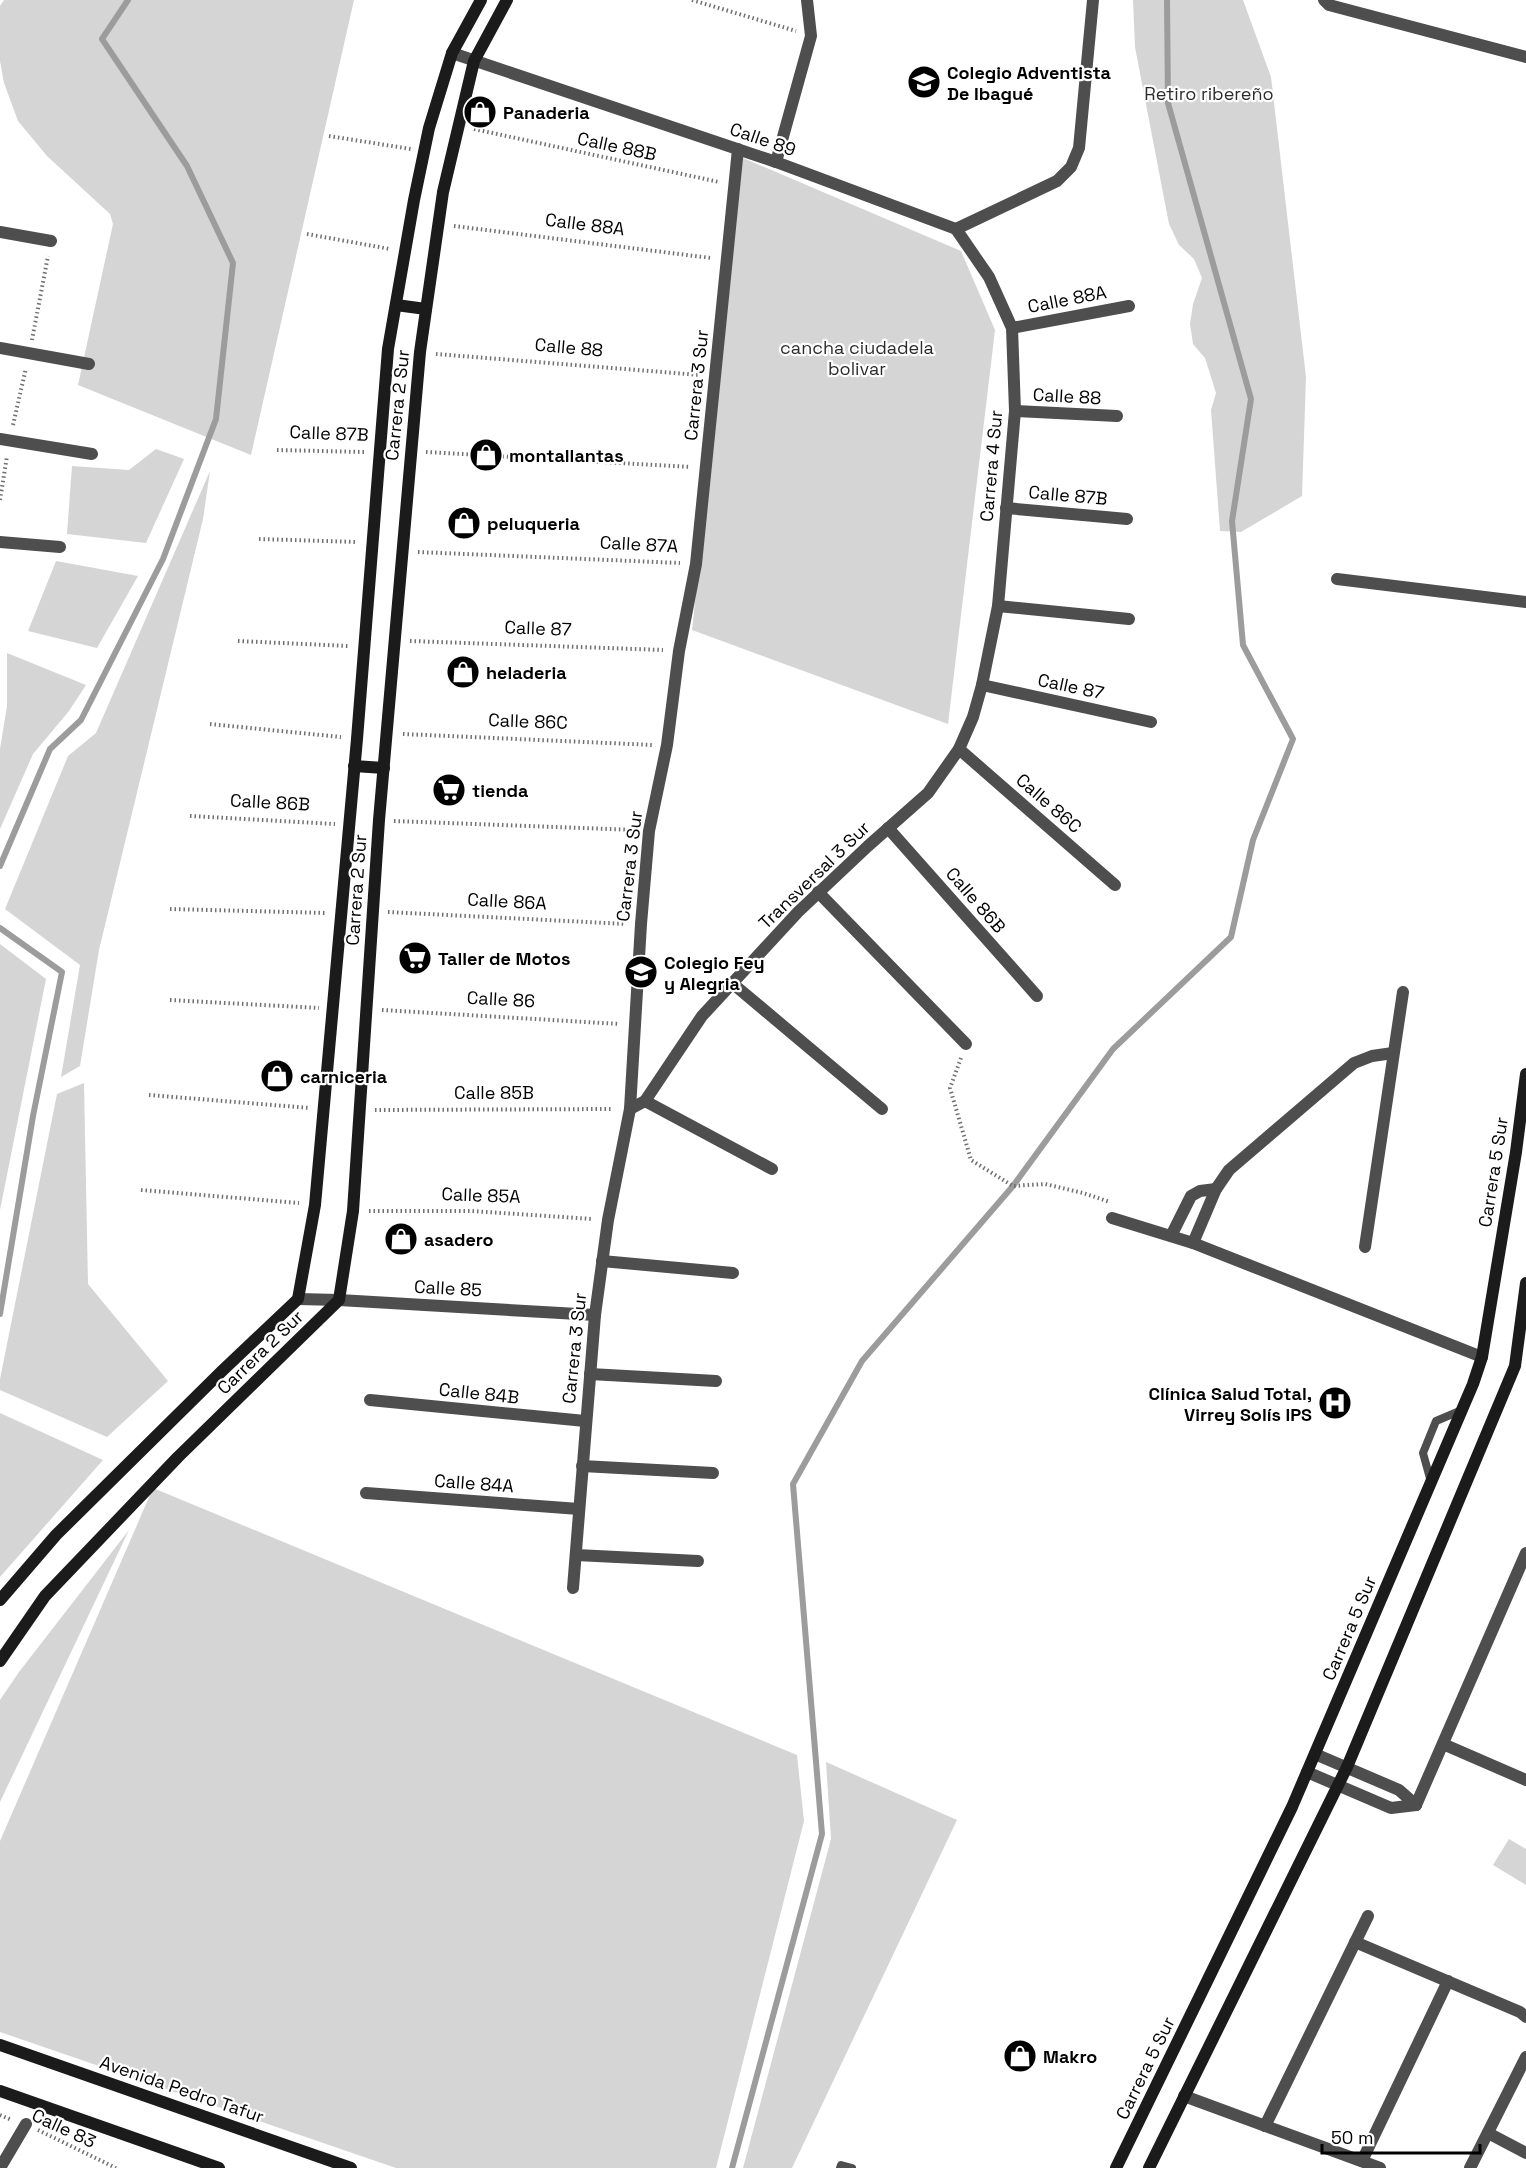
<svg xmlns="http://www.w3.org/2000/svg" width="1526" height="2168" font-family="'Space Grotesk',sans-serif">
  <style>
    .green { fill: #d5d5d5 }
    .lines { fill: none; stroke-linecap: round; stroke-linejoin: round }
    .stream { stroke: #9c9c9c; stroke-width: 6 }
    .path { stroke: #707070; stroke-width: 4; stroke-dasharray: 1.5 3; stroke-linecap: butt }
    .lane { stroke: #4e4e4e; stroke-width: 8 }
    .street { stroke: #4e4e4e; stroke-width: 12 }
    .secondary { stroke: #1b1b1b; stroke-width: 12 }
    .labels { text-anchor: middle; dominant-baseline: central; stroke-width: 4.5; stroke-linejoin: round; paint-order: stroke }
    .poi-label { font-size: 18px; font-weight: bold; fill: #000; stroke: #fff; text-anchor: start }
    .park-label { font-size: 18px; fill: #2c2c2c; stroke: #fff }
    .street-label { font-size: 18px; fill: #000; stroke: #fff }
  </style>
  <rect width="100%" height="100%" fill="#fff"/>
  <!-- green -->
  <g class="green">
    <polygon points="4,0 354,0 251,455 78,385 113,224 110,214 47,156 18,121 4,83 0,61 0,6"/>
    <polygon points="1133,0 1243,0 1271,77 1306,377 1302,496 1241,532 1220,531 1211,410 1216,393 1205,358 1193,344 1190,324 1193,304 1202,278 1194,259 1179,245 1169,224 1135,47"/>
    <polygon points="743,158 961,251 995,330 948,724 692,630"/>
    <polygon points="156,449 184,459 146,543 67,534 72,466 129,470"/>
    <polygon points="210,471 203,519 99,950 80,1066 61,1077 80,965 5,909 68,756 96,733"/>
    <polygon points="56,561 138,576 97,648 28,631"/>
    <polygon points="7,653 86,685 69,711 33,754 0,829 0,749 7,706"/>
    <polygon points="0,944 46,979 0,1210"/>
    <polygon points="84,1083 88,1284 168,1381 107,1437 0,1390 0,1379 57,1094"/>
    <polygon points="0,1413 103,1460 0,1577"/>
    <polygon points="153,1488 797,1755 804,1821 716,2168 396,2168 0,2032 0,1841"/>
    <polygon points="129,1530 0,1802 0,1700 19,1672"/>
    <polygon points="826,1762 957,1820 792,2168 743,2168 831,1839"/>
    <polygon points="1509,1839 1526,1849 1526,1885 1493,1865"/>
  </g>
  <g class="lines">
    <!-- stream -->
    <g class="stream">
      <polyline points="0,866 50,749 81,720 163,559 216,419 233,263 187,166 102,39 128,0"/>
      <polyline points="0,928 62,972 33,1116 0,1314"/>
      <polyline points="732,2168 822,1834 793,1484 862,1361 1013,1186 1113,1049 1231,937 1253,840 1293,739 1243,645 1232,521 1251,399 1168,103 1167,0"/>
    </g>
    <!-- path -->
    <g class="path">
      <polyline points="692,0 796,31"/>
      <polyline points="474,129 719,182"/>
      <polyline points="329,136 411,149"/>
      <polyline points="454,226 711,258"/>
      <polyline points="307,234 390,249"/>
      <polyline points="32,340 48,256"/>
      <polyline points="436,354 700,375"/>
      <polyline points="13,425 26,368"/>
      <polyline points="277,450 364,452"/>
      <polyline points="426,452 691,467"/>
      <polyline points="0,500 7,456"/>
      <polyline points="259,539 357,542"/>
      <polyline points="418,552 680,563"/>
      <polyline points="238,641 348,646"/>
      <polyline points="410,641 663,650"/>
      <polyline points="210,724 341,737"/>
      <polyline points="403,734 653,745"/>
      <polyline points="190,816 335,824"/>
      <polyline points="394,821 636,830"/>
      <polyline points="170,909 327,913"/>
      <polyline points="388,912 626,924"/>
      <polyline points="170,1000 319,1008"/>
      <polyline points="382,1010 620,1024"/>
      <polyline points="961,1058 950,1088 971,1160 1013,1186 1045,1184 1083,1193 1110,1202"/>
      <polyline points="149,1095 310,1108"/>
      <polyline points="375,1110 613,1109"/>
      <polyline points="141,1190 299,1203"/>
      <polyline points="369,1211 472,1211 592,1219"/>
      <polyline points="0,2115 12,2120"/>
      <polyline points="38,2130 116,2168"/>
    </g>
    <!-- lane -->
    <g class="lane">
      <polyline points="1431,1482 1423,1453 1436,1421 1462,1410"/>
      <polyline points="840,2168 841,2165 852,2168"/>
    </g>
    <!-- street -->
    <g class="street">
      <polyline points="1324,0 1329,5 1526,57"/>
      <polyline points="452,53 776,162 956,229 1057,181 1071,167 1079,148 1093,0"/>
      <polyline points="776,162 811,36 807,0"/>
      <polyline points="0,232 51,241"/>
      <polyline points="1012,328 1129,306"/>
      <polyline points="0,348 89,364"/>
      <polyline points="1015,411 1117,416"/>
      <polyline points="0,439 92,454"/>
      <polyline points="1006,508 1127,519"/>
      <polyline points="0,542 60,547"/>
      <polyline points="1337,579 1526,602"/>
      <polyline points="998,606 1129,619"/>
      <polyline points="982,685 1151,722"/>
      <polyline points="959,749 1115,885"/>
      <polyline points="888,828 1037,996"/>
      <polyline points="818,892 966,1044"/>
      <polyline points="732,983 882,1109"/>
      <polyline points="645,1101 772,1169"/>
      <polyline points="630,1109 645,1101 702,1016 798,912 868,846 928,793 959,749 973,717 982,685 998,606 1015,411 1012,328 989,277 956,229"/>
      <polyline points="1112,1218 1193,1243 1482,1357"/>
      <polyline points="1171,1236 1191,1196 1200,1191 1216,1189"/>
      <polyline points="1193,1243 1216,1189 1229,1170 1354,1063 1372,1056 1393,1053"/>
      <polyline points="1365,1247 1403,992"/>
      <polyline points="602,1261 733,1273"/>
      <polyline points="298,1299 339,1300 595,1315"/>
      <polyline points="590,1374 716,1381"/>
      <polyline points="370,1400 585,1421"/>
      <polyline points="582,1466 713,1473"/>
      <polyline points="366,1493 579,1509"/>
      <polyline points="576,1555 698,1561"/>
      <polyline points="573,1588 595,1315 608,1220 630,1109 641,924 649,831 667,745 679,651 696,564 738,149"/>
      <polyline points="1443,1744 1526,1780"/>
      <polyline points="1315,1754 1399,1790 1416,1805"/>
      <polyline points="1307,1772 1391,1808 1416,1805"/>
      <polyline points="1416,1805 1526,1553"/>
      <polyline points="1355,1942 1520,2012 1526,2017"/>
      <polyline points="1184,2096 1380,2168"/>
      <polyline points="1265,2126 1368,1916"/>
      <polyline points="1488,2133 1526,2153"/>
      <polyline points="1362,2161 1448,1981"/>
      <polyline points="0,2168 26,2124"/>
      <polyline points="1470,2168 1526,2057"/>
    </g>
    <!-- secondary -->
    <g class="secondary">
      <polyline points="396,305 426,309"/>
      <polyline points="354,766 384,768"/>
      <polyline points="0,1600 56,1535 222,1371 298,1299 315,1205 357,739 388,349 414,200 429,128 452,53 481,0"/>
      <polyline points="0,1661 45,1596 178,1457 339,1300 353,1211 379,820 420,352 443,192 474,61 507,0"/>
      <polyline points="0,2045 351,2168"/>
      <polyline points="0,2091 219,2168"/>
      <polyline points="1116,2168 1292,1807 1473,1384 1482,1357 1516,1152 1526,1074"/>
      <polyline points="1149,2168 1347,1767 1515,1366 1526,1283"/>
    </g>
  </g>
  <!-- icons -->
  <defs>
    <symbol id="university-disc" viewBox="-11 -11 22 22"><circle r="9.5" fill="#000" stroke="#fff"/><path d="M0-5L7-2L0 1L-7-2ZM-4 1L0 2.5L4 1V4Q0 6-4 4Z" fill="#fff"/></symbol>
    <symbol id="shop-disc" viewBox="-11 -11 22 22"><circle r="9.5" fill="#000" stroke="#fff"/><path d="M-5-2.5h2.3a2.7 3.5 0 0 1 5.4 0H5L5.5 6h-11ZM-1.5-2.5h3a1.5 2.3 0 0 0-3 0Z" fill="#fff"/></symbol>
    <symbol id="supermarket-disc" viewBox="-11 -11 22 22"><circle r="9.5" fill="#000" stroke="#fff"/><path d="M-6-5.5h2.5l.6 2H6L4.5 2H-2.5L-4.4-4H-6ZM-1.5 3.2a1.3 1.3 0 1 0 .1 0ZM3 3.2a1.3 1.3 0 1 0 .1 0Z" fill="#fff"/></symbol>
    <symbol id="hospital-disc" viewBox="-11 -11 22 22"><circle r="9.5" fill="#000" stroke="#fff"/><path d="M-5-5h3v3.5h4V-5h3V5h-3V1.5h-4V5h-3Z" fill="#fff"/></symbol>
  </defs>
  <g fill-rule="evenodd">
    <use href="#university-disc" x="905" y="63" width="38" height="38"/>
    <use href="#shop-disc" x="461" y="93" width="38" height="38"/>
    <use href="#shop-disc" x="467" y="436" width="38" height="38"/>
    <use href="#shop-disc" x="445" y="504" width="38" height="38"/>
    <use href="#shop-disc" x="444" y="653" width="38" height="38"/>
    <use href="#supermarket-disc" x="430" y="771" width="38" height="38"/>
    <use href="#supermarket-disc" x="396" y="939" width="38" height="38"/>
    <use href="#university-disc" x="622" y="953" width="38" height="38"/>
    <use href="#shop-disc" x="258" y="1057" width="38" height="38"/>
    <use href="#shop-disc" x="382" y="1220" width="38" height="38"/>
    <use href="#hospital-disc" x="1316" y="1384" width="38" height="38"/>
    <use href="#shop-disc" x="1001" y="2037" width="38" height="38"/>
  </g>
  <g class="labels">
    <!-- poi labels -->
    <g class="poi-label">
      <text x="947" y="72">Colegio Adventista<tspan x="947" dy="21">De Ibagué</tspan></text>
      <text x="503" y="112">Panaderia</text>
      <text x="509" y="455">montallantas</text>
      <text x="487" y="523">peluqueria</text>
      <text x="486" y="672">heladeria</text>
      <text x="472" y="790">tienda</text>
      <text x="438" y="958">Taller de Motos</text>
      <text x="664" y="962">Colegio Fey<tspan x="664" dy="21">y Alegria</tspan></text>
      <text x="300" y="1076">carniceria</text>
      <text x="424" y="1239">asadero</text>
      <text x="1312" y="1393" text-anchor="end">Clínica Salud Total,<tspan x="1312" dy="21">Virrey Solís IPS</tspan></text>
      <text x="1043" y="2056">Makro</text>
    </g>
    <!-- park labels -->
    <g class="park-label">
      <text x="1209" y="93">Retiro ribereño</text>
      <text x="857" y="347">cancha ciudadela<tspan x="857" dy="21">bolivar</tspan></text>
    </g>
    <!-- street labels -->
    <g class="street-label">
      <text transform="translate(763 139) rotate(19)">Calle 89</text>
      <text transform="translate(617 146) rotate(12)">Calle 88B</text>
      <text transform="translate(585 224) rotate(7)">Calle 88A</text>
      <text transform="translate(1067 299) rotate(-11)">Calle 88A</text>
      <text transform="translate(569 347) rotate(5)">Calle 88</text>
      <text transform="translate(696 385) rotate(-84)">Carrera 3 Sur</text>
      <text transform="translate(1067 396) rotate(3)">Calle 88</text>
      <text transform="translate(397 405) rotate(-84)">Carrera 2 Sur</text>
      <text transform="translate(329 433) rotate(2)">Calle 87B</text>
      <text transform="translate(991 466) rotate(-85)">Carrera 4 Sur</text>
      <text transform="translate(1068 495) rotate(5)">Calle 87B</text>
      <text transform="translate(639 544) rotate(3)">Calle 87A</text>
      <text transform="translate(538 628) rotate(2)">Calle 87</text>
      <text transform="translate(1071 686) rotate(12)">Calle 87</text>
      <text transform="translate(528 721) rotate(2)">Calle 86C</text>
      <text transform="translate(270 802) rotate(3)">Calle 86B</text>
      <text transform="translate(1049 803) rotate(41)">Calle 86C</text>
      <text transform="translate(629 866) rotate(-83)">Carrera 3 Sur</text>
      <text transform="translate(814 875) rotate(-44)">Transversal 3 Sur</text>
      <text transform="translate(356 890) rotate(-86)">Carrera 2 Sur</text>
      <text transform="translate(976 900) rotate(49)">Calle 86B</text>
      <text transform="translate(507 901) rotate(3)">Calle 86A</text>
      <text transform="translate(501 999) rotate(3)">Calle 86</text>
      <text x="494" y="1092">Calle 85B</text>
      <text transform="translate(1493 1172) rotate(-81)">Carrera 5 Sur</text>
      <text transform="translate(481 1195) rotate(2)">Calle 85A</text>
      <text transform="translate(448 1288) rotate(3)">Calle 85</text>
      <text transform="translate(574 1348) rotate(-84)">Carrera 3 Sur</text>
      <text transform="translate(260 1352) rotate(-44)">Carrera 2 Sur</text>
      <text transform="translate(479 1393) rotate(6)">Calle 84B</text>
      <text transform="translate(474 1483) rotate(4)">Calle 84A</text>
      <text transform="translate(1349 1628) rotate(-67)">Carrera 5 Sur</text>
      <text transform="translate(1145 2068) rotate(-64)">Carrera 5 Sur</text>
      <text transform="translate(182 2089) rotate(19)">Avenida Pedro Tafur</text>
      <text transform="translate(64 2128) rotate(25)">Calle 83</text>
    </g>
  </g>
  <!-- scale -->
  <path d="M1322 2144v9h158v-9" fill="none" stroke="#000000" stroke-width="3"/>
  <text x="1331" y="2144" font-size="18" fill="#000000" stroke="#ffffff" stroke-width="4.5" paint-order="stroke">50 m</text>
</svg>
